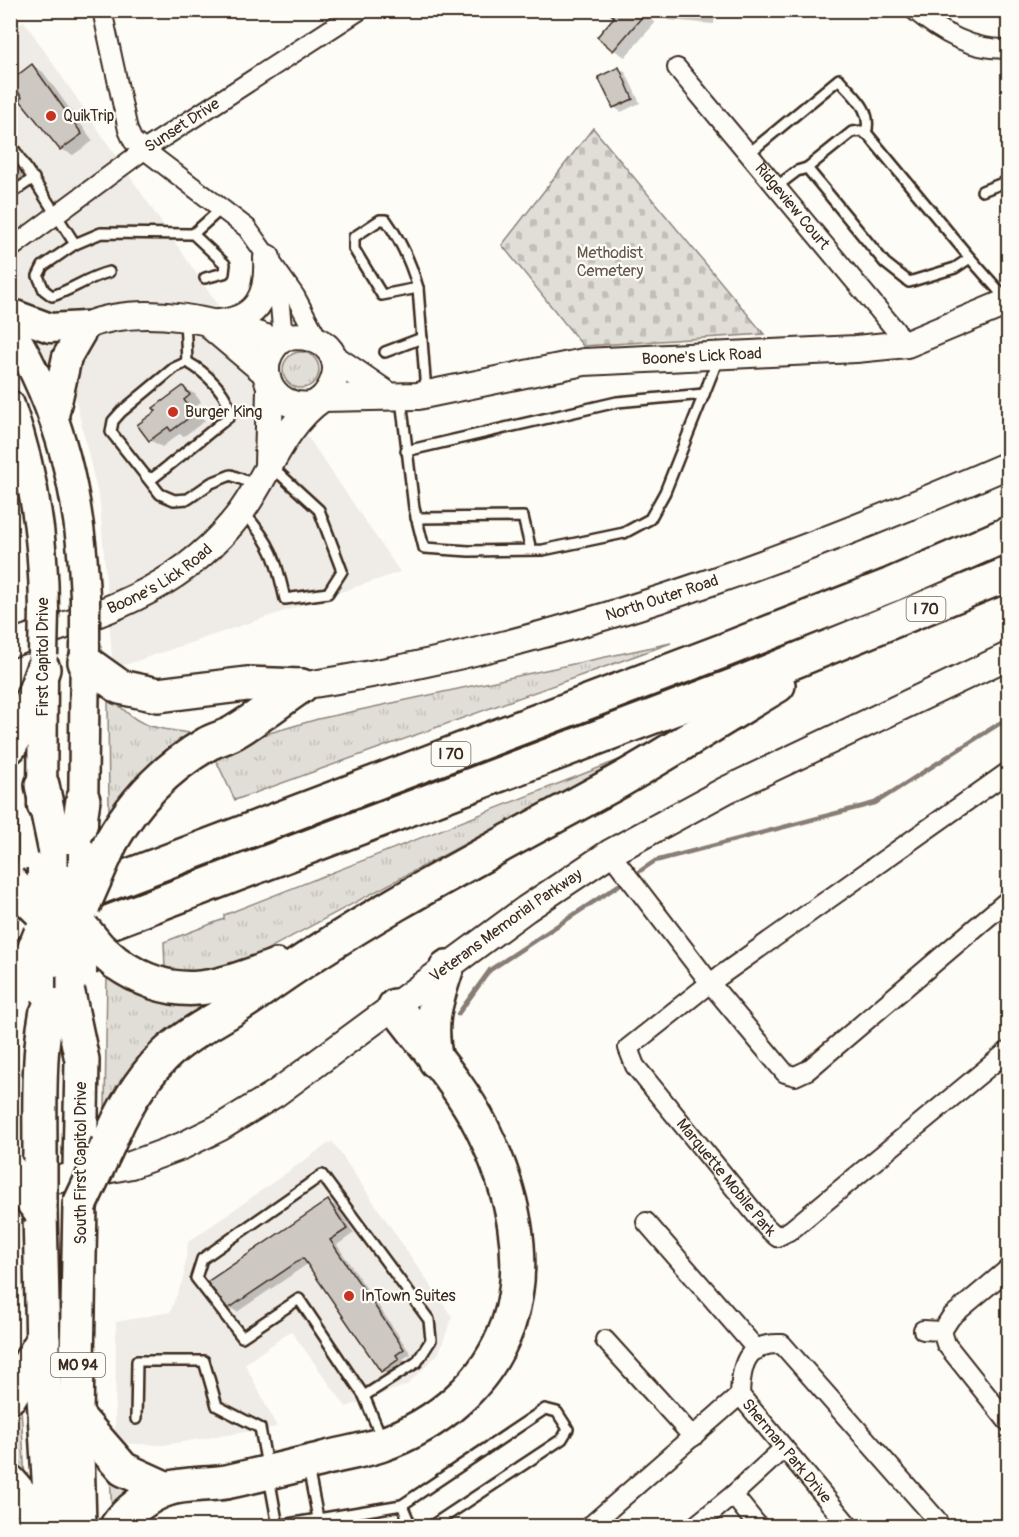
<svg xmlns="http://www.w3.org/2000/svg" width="1019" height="1537" font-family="Pangolin,sans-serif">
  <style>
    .built { fill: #efece7 }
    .grass { fill: url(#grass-tufts); stroke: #8e847a; stroke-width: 1.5 }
    .cemetery { fill: url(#cemetery-stones); stroke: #8e847a; stroke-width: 1.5 }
    .shadow { fill: #0003 }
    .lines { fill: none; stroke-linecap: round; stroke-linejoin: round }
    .stream { stroke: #887d74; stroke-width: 4.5 }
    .building { fill: #cdc8c2; stroke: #3b2a1e; stroke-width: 1.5 }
    .lane-casing { stroke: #3b2a1e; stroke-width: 14 }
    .street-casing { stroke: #3b2a1e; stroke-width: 22 }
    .secondary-casing { stroke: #3b2a1e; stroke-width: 30 }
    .primary-casing { stroke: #3b2a1e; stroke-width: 33 }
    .highway-casing { stroke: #3b2a1e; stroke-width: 38 }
    .lane { stroke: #fdfcf7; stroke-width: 9 }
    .street { stroke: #fdfcf7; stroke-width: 18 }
    .secondary { stroke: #fdfcf7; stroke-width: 26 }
    .primary { stroke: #fdfcf7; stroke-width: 28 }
    .highway { stroke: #fdfcf7; stroke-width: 33 }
    .primary-bridge-casing { stroke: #3b2a1e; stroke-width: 33; stroke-linecap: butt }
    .highway-bridge-casing { stroke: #3b2a1e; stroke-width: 38; stroke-linecap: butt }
    .primary-bridge { stroke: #fdfcf7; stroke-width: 28 }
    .highway-bridge { stroke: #fdfcf7; stroke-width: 33 }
    .poi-dot { fill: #c8321e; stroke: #fdfcf7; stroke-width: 2 }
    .labels { text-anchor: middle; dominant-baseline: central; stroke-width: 4.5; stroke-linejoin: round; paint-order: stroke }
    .shield { fill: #fdfcf7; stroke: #75695f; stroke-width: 1.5 }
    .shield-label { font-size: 15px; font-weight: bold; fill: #3b2a1e }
    .poi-label { font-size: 16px; fill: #3b2a1e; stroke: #fdfcf7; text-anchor: start }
    .street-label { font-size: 16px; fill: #3b2a1e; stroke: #fdfcf7 }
    .park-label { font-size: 16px; fill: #64574c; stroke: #fdfcf7 }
  </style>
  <defs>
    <pattern id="grass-tufts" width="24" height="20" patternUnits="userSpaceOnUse" patternTransform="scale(1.5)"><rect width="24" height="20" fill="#e1ded7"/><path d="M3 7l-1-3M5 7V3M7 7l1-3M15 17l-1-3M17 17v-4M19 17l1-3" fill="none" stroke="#c2bfb8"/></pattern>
    <pattern id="cemetery-stones" width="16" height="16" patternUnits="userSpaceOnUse" patternTransform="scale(1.5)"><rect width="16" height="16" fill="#e1ded7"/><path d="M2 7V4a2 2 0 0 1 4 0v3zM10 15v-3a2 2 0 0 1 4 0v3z" fill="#c2bfb8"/></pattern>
  </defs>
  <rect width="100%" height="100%" fill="#fdfcf7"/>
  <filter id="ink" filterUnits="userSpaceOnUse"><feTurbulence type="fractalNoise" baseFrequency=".0167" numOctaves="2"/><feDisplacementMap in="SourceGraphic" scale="12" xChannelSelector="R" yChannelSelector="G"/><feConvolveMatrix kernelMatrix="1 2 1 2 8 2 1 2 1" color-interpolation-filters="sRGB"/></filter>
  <g filter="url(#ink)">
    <!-- built -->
    <g class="built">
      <polygon points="24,21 400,572 113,669 100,504 75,397 11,308 10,31"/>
      <polygon points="332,1141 452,1317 439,1353 407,1385 346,1407 291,1331 245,1364 277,1427 163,1445 115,1443 116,1322 170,1312 183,1279 188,1242"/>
    </g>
    <!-- grass -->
    <g class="grass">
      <circle cx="301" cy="370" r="18"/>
      <polygon points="671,643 235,800 213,754 242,741 318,719"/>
      <path d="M111,697C140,729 151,727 190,733L140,774L109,813L108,698Z"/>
      <polygon points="18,755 18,859 16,865 11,862 10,761"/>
      <polygon points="629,756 240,964 210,972 165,970 164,942 224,919 224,915"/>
      <polygon points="107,977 213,1002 106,1110 105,1109"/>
      <polygon points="15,1033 17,1034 14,1157 11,1154 10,1039"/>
      <polygon points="21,1407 25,1481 11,1470 11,1411"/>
      <polygon points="110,1471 136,1484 112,1515"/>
    </g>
    <!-- cemetery -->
    <polygon class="cemetery" points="593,128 764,334 583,346 502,245"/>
    <!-- shadow -->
    <g class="shadow">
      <polygon points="641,10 655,23 625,57 614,50"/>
      <polygon points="661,10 715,10 714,24 668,20 660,16"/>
      <polygon points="969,10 979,10 976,15"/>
      <polygon points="992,10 1008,10 1008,22 991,16"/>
      <polygon points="32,65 43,72 93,141 73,155 61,149 24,97"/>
      <polygon points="619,68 626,73 640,103 621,112 614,107"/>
      <polygon points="10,157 24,176 10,185"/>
      <polygon points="183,388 195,394 201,402 195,407 205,421 184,436 179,434 162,447 150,440 158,411"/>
      <polygon points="328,1202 336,1206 354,1233 337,1245 411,1354 403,1359 406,1364 389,1375 382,1371 309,1263 237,1312 229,1307"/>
    </g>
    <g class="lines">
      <!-- stream -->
      <g class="stream">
        <polyline points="640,871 655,861 875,803 1008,718"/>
        <polyline points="458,1014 490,970 619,885"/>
      </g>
    </g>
    <!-- building -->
    <g class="building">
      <polygon points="606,10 648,10 613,51 597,37 614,17"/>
      <polygon points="32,64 82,134 60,150 19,99 22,97 10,81"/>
      <polygon points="619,67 633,99 613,108 598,77"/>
      <polygon points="183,386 190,395 184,400 194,414 171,431 168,427 149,441 137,425 156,411 153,408"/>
      <polygon points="328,1200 347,1229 330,1240 404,1349 396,1355 399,1359 381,1372 303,1258 228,1309 207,1282"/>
    </g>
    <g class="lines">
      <defs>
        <g id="lane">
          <polygon points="862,131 869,136 970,258 955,268 909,282 885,263 807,168 852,132"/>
          <polyline points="10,143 75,244"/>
          <path d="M748,154L839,79C854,97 873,109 866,134"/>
          <polyline points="776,187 797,171 807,168"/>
          <polyline points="982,191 1008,181"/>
          <polyline points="10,194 34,178"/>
          <path d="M380,220H386C401,241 411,263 418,288L382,295L354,249V237Z"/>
          <polyline points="193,234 221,209"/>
          <polyline points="970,258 1007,300"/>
          <path d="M109,272C88,277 72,290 52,296L44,290L38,276L43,266L75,244L101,233L193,234L225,264L224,273L205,278"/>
          <polyline points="418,288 426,392"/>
          <polyline points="185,319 187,362"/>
          <polyline points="385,352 422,338"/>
          <polyline points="187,362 174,368 121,412 113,421 111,432 160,494 174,500 188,499 211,483 231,475 256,485"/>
          <polyline points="401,399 414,508 424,548 469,551 543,550 624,533 650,519 665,492 718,359"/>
          <polyline points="406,451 617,402 704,394"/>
          <path d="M149,477L153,478L162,471L230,416C231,395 204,371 187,362"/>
          <path d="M244,513C272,544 276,559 285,599L328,593L342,571L319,510L270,465"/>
          <polyline points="416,518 523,517 531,550"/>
          <polyline points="364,1396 417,1362 431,1340 429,1320 322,1175 202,1259 196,1278 242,1337 299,1299 364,1396 382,1439"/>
          <polyline points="136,1419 137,1361 204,1361 217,1406 260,1428 278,1526"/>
          <polyline points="308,1468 318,1518"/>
          <polyline points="402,1505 411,1526"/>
          <polyline points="276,1526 402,1505 545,1409 557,1412 568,1429 562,1439 431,1526"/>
        </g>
        <g id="street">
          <polyline points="102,10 128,130 133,141 247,228 295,296 318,339"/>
          <path d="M914,10C942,33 971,50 1008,49"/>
          <path id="s1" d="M677,68L907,344"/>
          <path id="s2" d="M10,249L144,150L360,10"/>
          <polyline points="277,273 283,338"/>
          <path id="s3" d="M1008,772L710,983L628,1048L635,1066L766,1227L777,1237L791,1230L1008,1051"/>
          <polyline points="610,853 710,983 785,1073 795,1076 808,1070 1008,900"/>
          <polyline points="646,1222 757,1350"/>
          <polyline points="923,1330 942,1331"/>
          <polyline points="942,1331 946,1344 1008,1422"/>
          <polyline points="942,1331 951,1317 1008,1269"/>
          <polyline points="605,1340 693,1437"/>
          <path d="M740,1395C741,1365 746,1342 782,1344L937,1520V1526"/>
          <polyline points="733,1495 784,1448"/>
          <path id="s4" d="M590,1526L740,1395L849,1526"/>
          <polyline points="695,1526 733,1495 758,1526"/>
        </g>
        <g id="secondary">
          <path d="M218,323C258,320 269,295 267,258"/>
          <path d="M85,326C144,302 220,322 278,342"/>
          <polyline points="213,328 265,372"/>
          <polyline points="335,359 389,396"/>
          <path d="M311,405C270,411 249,363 283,338C325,328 354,363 323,398"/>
          <polyline points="268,464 270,389"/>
          <path id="s5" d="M10,644C101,613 181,592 241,512C269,474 283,425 323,398L418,396L584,362L856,349L907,344L1008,302"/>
          <path id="s6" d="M301,686C338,680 375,674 412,666C618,623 816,548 1008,465"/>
          <path id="s7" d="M24,1186L131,1165L182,1146L221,1127L275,1094L526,909L610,853L726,790L1008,656"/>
        </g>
        <g id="primary">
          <polyline points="10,313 50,328 85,326"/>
          <path d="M10,328C62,411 81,501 85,596"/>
          <path d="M10,405C34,472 44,541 44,611"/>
          <polyline points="54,416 67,357 85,326"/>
          <polyline points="42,806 43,681"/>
          <polyline points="83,824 85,645"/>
        </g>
        <g id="highway">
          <polyline points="85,662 120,687 158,695 247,684 301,686"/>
          <polyline points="10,746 26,716 43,669"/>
          <polyline points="42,785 62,881"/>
          <path d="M111,842C134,801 166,768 207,744C216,739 227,737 236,731C258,718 279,701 301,686"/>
          <polyline points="64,877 78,833 83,800"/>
          <polyline points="10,921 725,650 891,585 1008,534"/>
          <polyline points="10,960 736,685 1008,574"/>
          <polyline points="61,960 82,1060 80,1170"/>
          <path d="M115,962C174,1003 213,990 276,966"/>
          <path d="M436,1061C428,1023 435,1003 447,967"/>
          <path d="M108,1145C121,1112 138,1083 163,1057C190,1030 226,1016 256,994C371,911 496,849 619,781C673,750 725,717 778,685"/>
          <path d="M40,1157C40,1088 36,1029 60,963"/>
          <polyline points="40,1211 44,1397 52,1526"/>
          <polyline points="10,1396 43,1340"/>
          <polyline points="76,1415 123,1469 167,1489"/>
          <polyline points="10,1482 47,1526"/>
          <polyline points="79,1526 76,1415 80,1204"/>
          <path d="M117,1526C127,1511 149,1495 167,1489C185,1483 207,1485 226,1482C258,1475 290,1467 323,1459C342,1454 362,1451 380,1445C438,1425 487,1384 508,1325C530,1260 512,1188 482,1128C460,1084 424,1045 395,1006"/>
        </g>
      </defs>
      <!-- lane casing -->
      <use href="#lane" class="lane-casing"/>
      <!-- street casing -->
      <use href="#street" class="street-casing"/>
      <!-- secondary casing -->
      <use href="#secondary" class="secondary-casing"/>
      <!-- primary casing -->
      <use href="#primary" class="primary-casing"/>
      <!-- highway casing -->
      <use href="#highway" class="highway-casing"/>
      <!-- lane -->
      <use href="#lane" class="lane"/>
      <!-- street -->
      <use href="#street" class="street"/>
      <!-- secondary -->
      <use href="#secondary" class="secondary"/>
      <!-- primary -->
      <use href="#primary" class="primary"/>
      <!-- highway -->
      <use href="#highway" class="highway"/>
      <defs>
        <g id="primary-bridge">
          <polyline points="85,640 85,596"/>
          <polyline points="43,655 44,611"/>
          <polyline points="83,903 83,853"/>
          <polyline points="42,913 42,868"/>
          <polyline points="82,974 83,929"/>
          <polyline points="41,989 41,938"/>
        </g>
        <g id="highway-bridge">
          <polyline points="10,882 42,913"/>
          <polyline points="83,906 111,842"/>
          <polyline points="83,929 99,948 115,962"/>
          <polyline points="61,960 77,920 62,881"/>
          <polyline points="61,960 46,921 62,881"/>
          <polyline points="14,1000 41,933"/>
          <polyline points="10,1171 40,1211"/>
          <polyline points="80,1204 108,1145"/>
          <polyline points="40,1211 40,1157"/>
        </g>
      </defs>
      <!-- primary-bridge casing -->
      <use href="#primary-bridge" class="primary-bridge-casing"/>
      <!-- highway-bridge casing -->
      <use href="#highway-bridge" class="highway-bridge-casing"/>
      <!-- primary-bridge -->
      <use href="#primary-bridge" class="primary-bridge"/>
      <!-- highway-bridge -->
      <use href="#highway-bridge" class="highway-bridge"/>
    </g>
  </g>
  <!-- markers -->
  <g class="poi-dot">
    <circle cx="51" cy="116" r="6"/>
    <circle cx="173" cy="412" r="6"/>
    <circle cx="349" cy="1296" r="6"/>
  </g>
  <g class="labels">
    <!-- shield labels -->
    <g class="shield">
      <rect x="906.5" y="597" width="39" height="24" rx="4.5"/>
      <rect x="431.5" y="742" width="39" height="24" rx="4.5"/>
      <rect x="51" y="1353" width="54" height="24" rx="4.5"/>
    </g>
    <g class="shield-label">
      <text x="926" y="609">I 70</text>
      <text x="451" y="754">I 70</text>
      <text x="78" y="1365">MO 94</text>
    </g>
    <!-- poi labels -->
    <g class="poi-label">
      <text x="63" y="116">QuikTrip</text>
      <text x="185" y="412">Burger King</text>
      <text x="361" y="1296">InTown Suites</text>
    </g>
    <!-- street labels -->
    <g class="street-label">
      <text stroke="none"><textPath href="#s2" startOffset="212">Sunset Drive</textPath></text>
      <text stroke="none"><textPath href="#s1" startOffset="180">Ridgeview Court</textPath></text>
      <text stroke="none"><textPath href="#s5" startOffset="795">Boone's Lick Road</textPath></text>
      <text stroke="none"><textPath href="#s5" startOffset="164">Boone's Lick Road</textPath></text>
      <text stroke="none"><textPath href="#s6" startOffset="372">North Outer Road</textPath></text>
      <text transform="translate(43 657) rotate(-90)">First Capitol Drive</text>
      <text stroke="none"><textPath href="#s7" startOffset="556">Veterans Memorial Parkway</textPath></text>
      <text transform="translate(81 1163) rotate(-90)">South First Capitol Drive</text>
      <text stroke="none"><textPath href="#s3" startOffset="633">Marquette Mobile Park</textPath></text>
      <text stroke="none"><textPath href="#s4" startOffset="272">Sherman Park Drive</textPath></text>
    </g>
    <!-- park labels -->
    <g class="park-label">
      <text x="610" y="253">Methodist<tspan x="610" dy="18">Cemetery</tspan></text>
    </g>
  </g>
  <!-- margin -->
  <rect width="1019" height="1537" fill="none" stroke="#fdfcf7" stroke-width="36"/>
  <rect x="18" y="18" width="983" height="1501" fill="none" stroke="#3b2a1e" stroke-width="2" filter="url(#ink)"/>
</svg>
